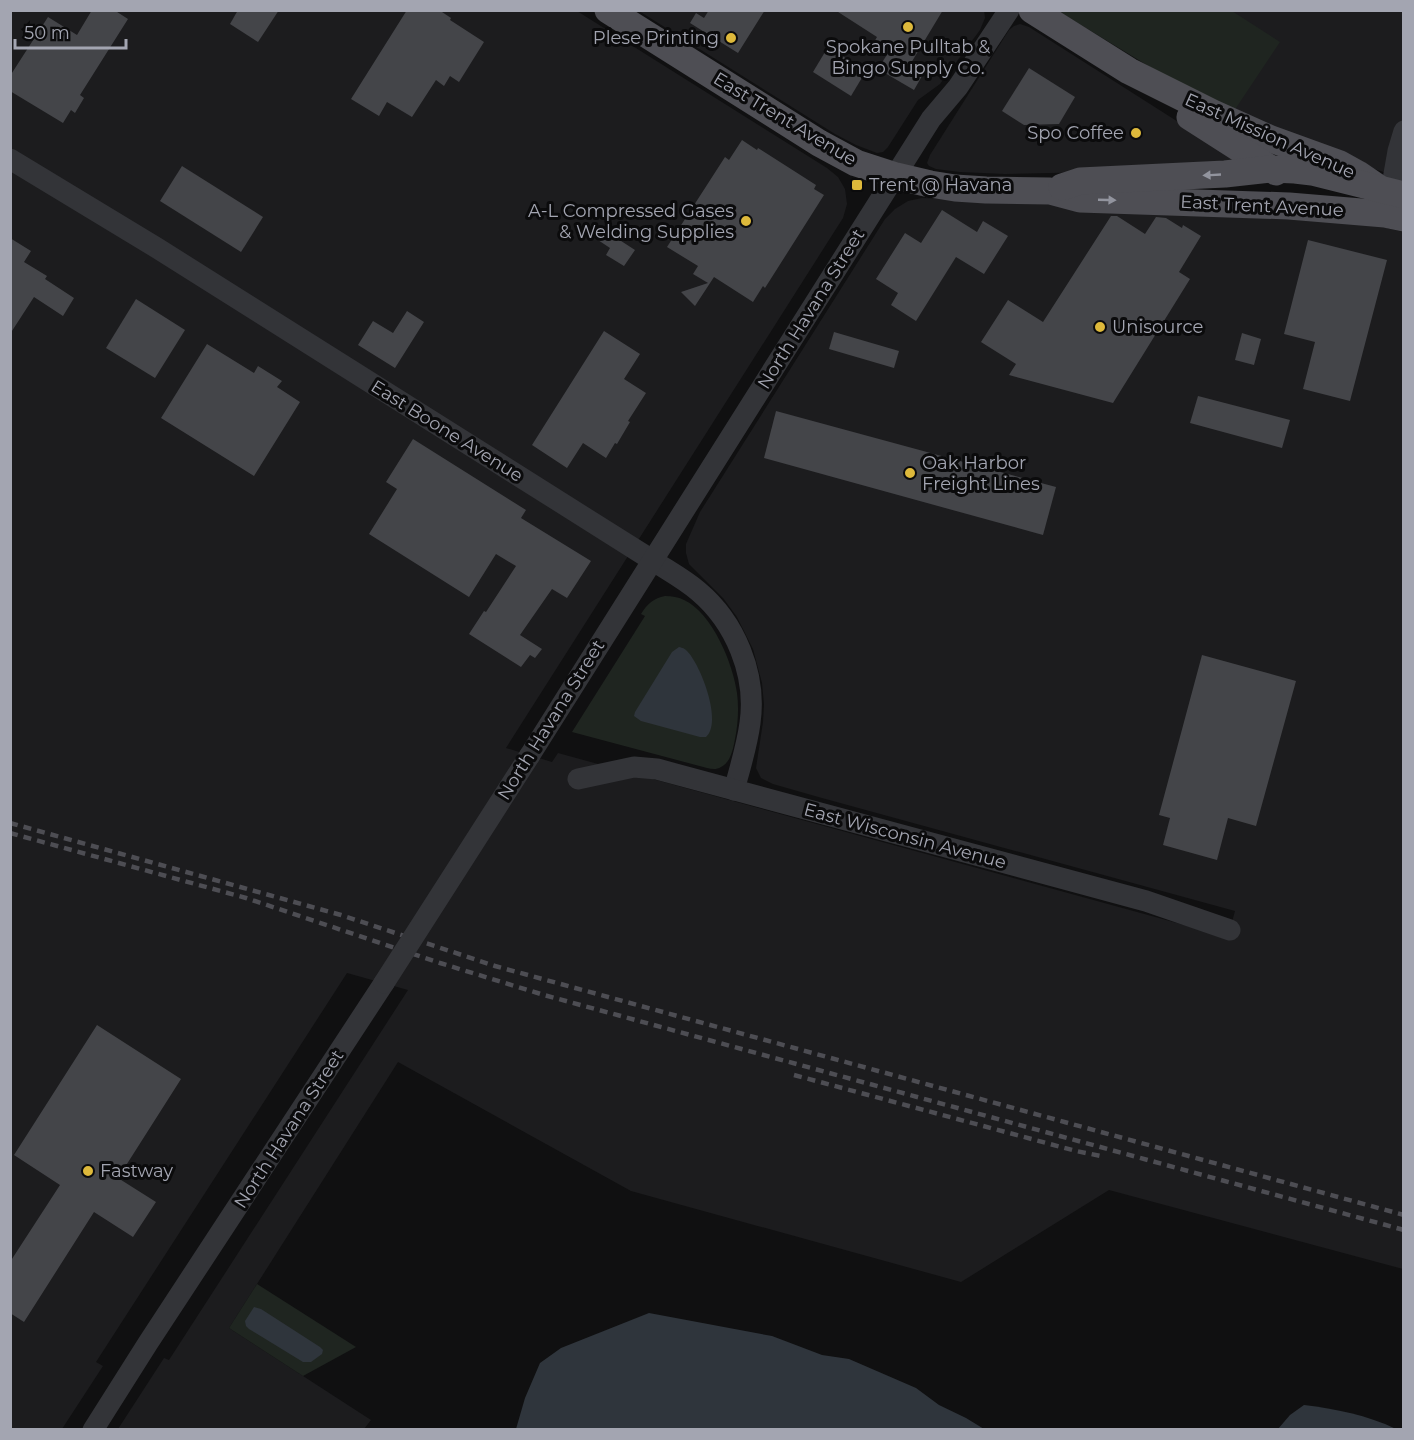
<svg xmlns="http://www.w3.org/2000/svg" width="1414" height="1440" font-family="Montserrat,sans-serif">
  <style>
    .built { fill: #1c1c1e }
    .green { fill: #1f2520 }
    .water { fill: #2f353c }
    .building { fill: #444549 }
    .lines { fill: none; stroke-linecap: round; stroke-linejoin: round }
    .minor { stroke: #333438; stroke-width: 21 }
    .major { stroke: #4e4e54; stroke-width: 27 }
    .rail { stroke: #4d4d53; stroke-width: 4.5; stroke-dasharray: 8 6; stroke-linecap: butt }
    .minor-bridge { stroke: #333438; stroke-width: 21 }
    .oneway { fill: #92949e }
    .poi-dot { fill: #deb93b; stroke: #0b0b0c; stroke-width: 2 }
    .labels { text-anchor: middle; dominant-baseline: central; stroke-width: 6; stroke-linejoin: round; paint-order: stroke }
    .poi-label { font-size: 18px; fill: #a3a5b1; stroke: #0b0b0c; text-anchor: start }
    .street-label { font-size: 18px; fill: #a3a5b1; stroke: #0b0b0c }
  </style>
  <rect width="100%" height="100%" fill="#101011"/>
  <!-- built -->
  <g class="built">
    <polygon points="984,10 985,18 980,30 940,84 918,100 888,147 883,152 877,153 856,145 835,134 639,11"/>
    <polygon points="10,11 577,11 827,168 838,177 845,189 847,204 843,218 506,748 552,762 558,753 1228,937 1235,911 822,798 773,784 761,778 756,768 763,722 764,704 762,683 753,649 737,617 723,598 689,564 686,553 686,544 700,512 885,219 895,209 908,201 922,198 1132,205 1351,219 1403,232 1403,1269 1109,1190 961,1282 631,1191 398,1062 229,1328 371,1420 364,1429 118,1429 164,1358 169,1360 408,990 347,973 96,1362 103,1366 62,1429 11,1429"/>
    <polygon points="1232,11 1403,11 1403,178 1319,152 1232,114"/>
    <polygon points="1020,24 1029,27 1238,160 1096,172 1005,174 960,172 936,169 929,166 927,163 930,155 1009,30 1014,26"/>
  </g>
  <!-- green -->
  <g class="green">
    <polygon points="1058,11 1232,11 1280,42 1232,114 1178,84"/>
    <path d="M665,596C672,596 678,597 684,600C712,613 733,663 737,693C739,708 738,724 735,739C733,749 731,762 721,767C716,770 712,769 707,768L572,732L645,616L641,614C647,604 654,598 665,596Z"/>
    <polygon points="257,1284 356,1347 303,1376 229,1328"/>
  </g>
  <!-- water -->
  <g class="water">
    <path d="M679,647C683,648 684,648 687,651C701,665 723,723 706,737H700L641,721L634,716L635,712L672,652Z"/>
    <polygon points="254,1307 261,1309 320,1347 323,1350 322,1354 311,1362 303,1362 249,1329 246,1326 245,1321"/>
    <polygon points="649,1313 772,1336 822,1355 849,1359 916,1388 939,1405 966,1418 984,1429 516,1429 525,1398 540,1363 561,1348"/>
    <path d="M1304,1405C1336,1409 1367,1415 1396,1429H1278L1290,1415Z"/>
  </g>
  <!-- building -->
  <g class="building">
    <polygon points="92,10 114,10 128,19 80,95 84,98 75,113 71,110 63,123 10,91 10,76 48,17 77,35"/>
    <polygon points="238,10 279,10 258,42 230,24"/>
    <polygon points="407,10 439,10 451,18 450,20 484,42 459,82 450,76 444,86 436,80 412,117 387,102 379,116 351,99"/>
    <polygon points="709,10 765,10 738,53 690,23 696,13 704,18"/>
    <polygon points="835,10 943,10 908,68 922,76 914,90 878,69 888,53 873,44 877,37"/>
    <polygon points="828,47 866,71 851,96 813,72"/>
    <polygon points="1029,68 1075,97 1059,124 1024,125 1002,111"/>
    <polygon points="742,140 757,150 758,148 816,185 814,189 824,195 765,288 763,286 753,302 714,277 695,306 681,292 708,283 693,274 698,266 667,247 725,157 729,160"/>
    <polygon points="182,166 263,217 241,252 160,201"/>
    <polygon points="942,210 977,232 983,221 1008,236 984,274 956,257 916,321 891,305 898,293 876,279 905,233 921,243"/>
    <polygon points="1111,216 1117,216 1145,234 1156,217 1166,218 1182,228 1183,225 1201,236 1179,272 1190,279 1113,403 1009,375 1016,364 981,342 1008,300 1043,322"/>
    <polygon points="601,228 635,250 624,266 606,255 610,248 595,238"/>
    <polygon points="10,238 31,251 24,262 47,276 45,279 74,298 63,316 34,297 10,334"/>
    <polygon points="1308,240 1387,260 1350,401 1303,389 1315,342 1284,334"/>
    <polygon points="136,299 185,330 155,378 106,348"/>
    <polygon points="407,311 424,322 395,368 358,345 373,321 393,333"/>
    <polygon points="604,331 640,354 624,379 646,393 628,421 630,422 617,444 615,443 606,458 583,443 567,468 532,445"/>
    <polygon points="834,332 899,351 894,368 829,349"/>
    <polygon points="1242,333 1261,339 1254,365 1235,360"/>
    <polygon points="207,344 254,373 258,366 282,381 277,387 300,402 254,476 161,418"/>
    <polygon points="1198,396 1290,420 1282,448 1190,423"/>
    <polygon points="776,411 1056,487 1043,535 764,458"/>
    <polygon points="413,439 526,510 521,518 591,561 567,598 552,589 520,635 542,649 535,658 530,655 521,667 469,634 484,611 486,612 516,566 496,554 469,597 369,534 397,489 386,482"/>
    <polygon points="1202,655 1296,681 1256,826 1228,818 1217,860 1163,845 1170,818 1159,815"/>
    <polygon points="97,1025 181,1079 118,1178 156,1202 133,1237 94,1212 24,1322 10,1313 10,1262 60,1185 14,1155"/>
  </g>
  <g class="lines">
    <!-- minor -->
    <g class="minor">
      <path d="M10,159L157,248L652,560C667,570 684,579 698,591C735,622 757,674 750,723C747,746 740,768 734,790"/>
      <polyline points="1391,191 1398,151 1404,131"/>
      <polyline points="530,755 931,119 958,87 1009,10"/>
      <polyline points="578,779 634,767 657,769 1146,901 1230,930"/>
      <polyline points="93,1430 148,1343 384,983"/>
    </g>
    <!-- major -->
    <g class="major">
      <polyline points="608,10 819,143 856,163 896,176 930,184 955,188 986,190 1050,191 1080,199 1289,206 1385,214 1404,218"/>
      <polyline points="1032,10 1129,71 1213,113 1271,139 1340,164 1358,174 1377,187"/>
      <polyline points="1190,117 1276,172"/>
      <polyline points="1062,187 1080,181 1225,174 1270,169 1295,170 1312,172 1404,195"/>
    </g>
    <!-- rail -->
    <g class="rail">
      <polyline points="10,823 341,915 495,966 1404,1215"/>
      <polyline points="10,833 246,898 440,963 544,995 1404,1230"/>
      <polyline points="794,1075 1076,1151 1101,1156"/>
    </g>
    <!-- minor-bridge -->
    <polyline class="minor-bridge" points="384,983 530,755"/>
  </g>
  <!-- one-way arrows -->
  <defs><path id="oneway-solid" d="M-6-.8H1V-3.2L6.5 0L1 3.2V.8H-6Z" transform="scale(1.5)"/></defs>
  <g class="oneway">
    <use href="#oneway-solid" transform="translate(1212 175) rotate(177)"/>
    <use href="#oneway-solid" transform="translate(1107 200) rotate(2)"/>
  </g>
  <!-- markers -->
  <g class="poi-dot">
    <circle cx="908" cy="27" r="6"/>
    <circle cx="731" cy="38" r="6"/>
    <circle cx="1136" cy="133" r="6"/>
    <rect x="851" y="179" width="12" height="12" rx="3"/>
    <circle cx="746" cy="221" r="6"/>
    <circle cx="1100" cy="327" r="6"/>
    <circle cx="910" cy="473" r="6"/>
    <circle cx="88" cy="1171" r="6"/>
  </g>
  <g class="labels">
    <!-- poi labels -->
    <g class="poi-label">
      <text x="719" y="38" text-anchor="end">Plese Printing</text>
      <text x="908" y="47" text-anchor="middle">Spokane Pulltab &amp;<tspan x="908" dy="21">Bingo Supply Co.</tspan></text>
      <text x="1124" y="133" text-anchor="end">Spo Coffee</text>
      <text x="869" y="185">Trent @ Havana</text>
      <text x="734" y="211" text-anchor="end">A-L Compressed Gases<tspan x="734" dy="21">&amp; Welding Supplies</tspan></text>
      <text x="1112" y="327">Unisource</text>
      <text x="922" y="463">Oak Harbor<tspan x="922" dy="21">Freight Lines</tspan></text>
      <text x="100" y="1171">Fastway</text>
    </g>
    <!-- street labels -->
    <g class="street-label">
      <text transform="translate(785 119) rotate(31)">East Trent Avenue</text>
      <text transform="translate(1270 136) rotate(24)">East Mission Avenue</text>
      <text transform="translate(1262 206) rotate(3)">East Trent Avenue</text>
      <text transform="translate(811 309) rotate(-58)">North Havana Street</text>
      <text transform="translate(447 431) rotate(32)">East Boone Avenue</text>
      <text transform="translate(551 720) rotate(-58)">North Havana Street</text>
      <text transform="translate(905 836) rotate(15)">East Wisconsin Avenue</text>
      <text transform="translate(289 1129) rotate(-57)">North Havana Street</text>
    </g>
  </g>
  <!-- border -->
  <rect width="1414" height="1440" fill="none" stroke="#a3a5b1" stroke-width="24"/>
  <!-- scale -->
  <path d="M15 39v9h111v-9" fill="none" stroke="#a3a5b1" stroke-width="3"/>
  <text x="24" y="39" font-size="18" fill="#a3a5b1" stroke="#0b0b0c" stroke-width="4.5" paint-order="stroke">50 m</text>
</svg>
